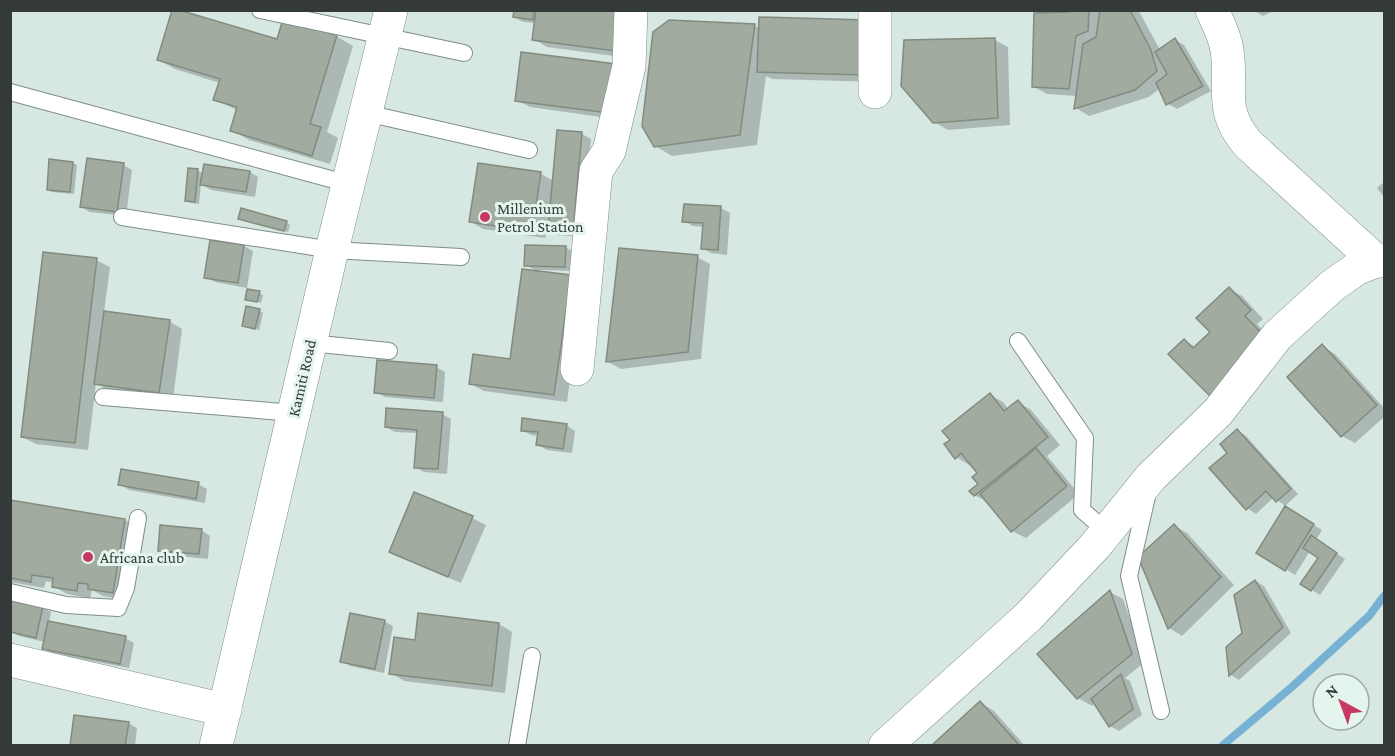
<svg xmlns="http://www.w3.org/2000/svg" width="1395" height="756" font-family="'Crimson Pro',serif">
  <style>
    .shadow { fill: #0003 }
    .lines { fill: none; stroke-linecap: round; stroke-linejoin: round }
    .stream { stroke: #77b2d4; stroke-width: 8 }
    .building { fill: #a2ab9f; stroke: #828b7f; stroke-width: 1.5 }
    .lane-casing { stroke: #7f8e88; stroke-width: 18 }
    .street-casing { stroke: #7f8e88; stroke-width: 34 }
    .secondary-casing { stroke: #7f8e88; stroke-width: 34 }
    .lane { stroke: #fff; stroke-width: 16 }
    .street { stroke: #fff; stroke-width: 33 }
    .secondary { stroke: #fff; stroke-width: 33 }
    .poi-dot { fill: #c73960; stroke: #e4f5ee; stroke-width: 2 }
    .labels { text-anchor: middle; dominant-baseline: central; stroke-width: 6; stroke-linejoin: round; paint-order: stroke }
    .poi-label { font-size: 16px; fill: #343a37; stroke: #e4f5ee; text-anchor: start }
    .street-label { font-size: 16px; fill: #343a37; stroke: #e4f5ee }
  </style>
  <rect width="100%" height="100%" fill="#d7e7e1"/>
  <!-- shadow -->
  <g class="shadow">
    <polygon points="515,10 639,10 636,59 547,47 534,39 536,23 523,22 514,17"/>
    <polygon points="1070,10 1136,10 1140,13 1160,50 1175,40 1184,45 1211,91 1177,109 1168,104 1160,88 1149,97 1089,116 1076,108 1077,96 1047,94 1034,87 1071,14"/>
    <polygon points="1253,10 1275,10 1263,16"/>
    <polygon points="755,26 878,82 772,79 766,76 757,145 672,156 655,146"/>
    <polygon points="336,36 353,46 327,132 338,138 330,164 249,140 232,130 238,111 215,99 220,83 175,69 159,60 278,41"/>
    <polygon points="995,40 1008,47 1010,125 948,130 934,122"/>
    <polygon points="628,73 622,120 530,107 517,100"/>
    <polygon points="582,134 591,139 582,237 558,235 549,230 550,222 548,222 545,238 483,229 470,221 480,164 541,174 554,181"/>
    <polygon points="73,163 77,165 74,194 52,192 48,189"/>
    <polygon points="123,165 132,170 126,216 90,212 81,207"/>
    <polygon points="198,171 204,174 250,172 258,177 255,197 211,190 201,184 199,204 191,203 187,201"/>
    <polygon points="1384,182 1384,197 1377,188"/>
    <polygon points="721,208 730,213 727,255 711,253 702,248 704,227 693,226 684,221"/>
    <polygon points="244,220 286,222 290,225 288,232"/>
    <polygon points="244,246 253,251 247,288 215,282 206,277"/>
    <polygon points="565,247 574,252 574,271 539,270 538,272 526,265"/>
    <polygon points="697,257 710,264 701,359 621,369 608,362"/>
    <polygon points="96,260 110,267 104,312 169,321 182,329 173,399 109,391 96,383 88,450 36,444 22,437"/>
    <polygon points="583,284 567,402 484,391 471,384 512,361"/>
    <polygon points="1229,289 1242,296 1263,319 1257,324 1281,349 1170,354 1184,341 1196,347 1212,332"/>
    <polygon points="259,293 263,295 261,303 247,299"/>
    <polygon points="259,310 263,313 259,330 243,325"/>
    <polygon points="1322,346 1335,354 1384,408 1384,417 1355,443 1342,436"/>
    <polygon points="436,367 445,372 443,402 385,397 376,392"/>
    <polygon points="990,395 1003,402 1009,410 1018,402 1031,410 1060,445 1047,456 1079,494 1026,538 1012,531 988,502 974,495 980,484 979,474 971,464 969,465 956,457"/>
    <polygon points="442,414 451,419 447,474 424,472 415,467 418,433 395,432 386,427"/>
    <polygon points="566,425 575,431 572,453 547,450 538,445 539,436 531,435 522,430"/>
    <polygon points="1237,430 1246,436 1298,494 1285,506 1274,497 1256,514 1247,508 1229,453"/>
    <polygon points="120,484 198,484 207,489 205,503 129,490"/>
    <polygon points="415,494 472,518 486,525 461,583 404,559 391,552"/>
    <polygon points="10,501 125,520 138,528 126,600 103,596 92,590 90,598 67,594 53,586 54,583 46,581 44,588 10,582"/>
    <polygon points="1285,508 1322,530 1316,540 1345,559 1320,595 1312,590 1320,558 1310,551 1295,575 1258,552"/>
    <polygon points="1174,526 1187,533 1234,585 1182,636 1169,628 1140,558"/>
    <polygon points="201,530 210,536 208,559 168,555 159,550"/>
    <polygon points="1255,581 1264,586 1291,633 1239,680 1231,675 1228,648 1244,634"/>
    <polygon points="1110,592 1123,599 1145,662 1125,678 1130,681 1142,715 1119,731 1110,726 1095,703 1092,706 1078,698"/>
    <polygon points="10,600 42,607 51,612 49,623 125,638 134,643 129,668 53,654 44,648 45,642 19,636 12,632 10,638"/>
    <polygon points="419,615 499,624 512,632 505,693 404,681 391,673 416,642"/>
    <polygon points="384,621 393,626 384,673 350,666 342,661"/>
    <polygon points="981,703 994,711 1025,746 933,746"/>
    <polygon points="128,723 137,728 135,746 71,746"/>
  </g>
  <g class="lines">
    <!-- stream -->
    <polyline class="stream" points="1222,746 1293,686 1369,616 1384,596"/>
  </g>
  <!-- building -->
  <g class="building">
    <polygon points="172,10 179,10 277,39 283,19 337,35 310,124 321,127 312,156 230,131 237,107 213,100 220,79 157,60"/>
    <polygon points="514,10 534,10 533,20 513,17"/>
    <polygon points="536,10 629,10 623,52 532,40"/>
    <polygon points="1069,10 1089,10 1088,31 1076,36 1069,89 1032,87 1034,13 1069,12"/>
    <polygon points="1100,10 1130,10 1151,50 1157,71 1135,90 1074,109 1083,44 1096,37"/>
    <polygon points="759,17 867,20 865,75 757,72"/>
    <polygon points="669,20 755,24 740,135 654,147 642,126 653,32"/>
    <polygon points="995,38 998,118 933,123 901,86 904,40"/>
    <polygon points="1175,38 1203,86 1166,105 1156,83 1167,74 1155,52"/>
    <polygon points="521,52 616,64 609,113 515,101"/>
    <polygon points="557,130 582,132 573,232 548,230"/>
    <polygon points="87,158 124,163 117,212 80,207"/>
    <polygon points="49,159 73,162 70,192 47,190"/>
    <polygon points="478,163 541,172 532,232 469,222"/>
    <polygon points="204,164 250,171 246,192 200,185"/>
    <polygon points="188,168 198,169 195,202 185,201"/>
    <polygon points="684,204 721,206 718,250 701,249 703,223 682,222"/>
    <polygon points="241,208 287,221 284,231 238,219"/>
    <polygon points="210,240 244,245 238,283 204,278"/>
    <polygon points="525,245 566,246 565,267 524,266"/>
    <polygon points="619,248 698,255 688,352 606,362"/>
    <polygon points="43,252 97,258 75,443 21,437"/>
    <polygon points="522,269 571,275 554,395 469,384 473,354 510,359"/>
    <polygon points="1229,287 1251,310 1245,316 1269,341 1211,397 1168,354 1184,339 1193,348 1210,332 1196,318"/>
    <polygon points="247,289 260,291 257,302 245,300"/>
    <polygon points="246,306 260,309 255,329 242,326"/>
    <polygon points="104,311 170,320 159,393 94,384"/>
    <polygon points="1322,344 1377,405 1341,437 1287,377"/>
    <polygon points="377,360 437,365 434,398 374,393"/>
    <polygon points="990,393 1004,411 1018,400 1048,437 974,496 969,491 978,484 972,477 977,473 961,453 955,459 944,444 950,440 942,431"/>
    <polygon points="386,408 443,412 438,469 414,468 417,430 385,427"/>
    <polygon points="522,418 567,424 563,449 536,445 538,432 521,431"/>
    <polygon points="1237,429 1291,489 1276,502 1266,491 1246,510 1209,468 1227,453 1220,444"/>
    <polygon points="1036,448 1067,486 1011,532 980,494"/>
    <polygon points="121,469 199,482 196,499 118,485"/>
    <polygon points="414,492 473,516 448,577 389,552"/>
    <polygon points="10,500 125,519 113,593 88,589 88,584 78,583 77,591 52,587 53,578 32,575 31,582 10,578"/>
    <polygon points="1285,506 1314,524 1285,571 1256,553"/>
    <polygon points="1174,524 1221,577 1168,629 1138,557"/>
    <polygon points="160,525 202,529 199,554 158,551"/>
    <polygon points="1311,535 1337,553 1311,591 1300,584 1318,558 1303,548"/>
    <polygon points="1255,580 1283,627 1229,676 1226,647 1242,633 1234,595"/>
    <polygon points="1110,590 1132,654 1077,699 1037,654"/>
    <polygon points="10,599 43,606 36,638 10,632"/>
    <polygon points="350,613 385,620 375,669 340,662"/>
    <polygon points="418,613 499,623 492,686 389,674 394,637 415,640"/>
    <polygon points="48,621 126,636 120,664 42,649"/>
    <polygon points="1121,674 1133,709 1109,727 1091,699"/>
    <polygon points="980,701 1020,746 931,746"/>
    <polygon points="74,715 129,722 125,746 70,746"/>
  </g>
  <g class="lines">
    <defs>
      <g id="lane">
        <polyline points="260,10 464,53"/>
        <polyline points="10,92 349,184"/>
        <polyline points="366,113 529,150"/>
        <polyline points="122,217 332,250 461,257"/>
        <polyline points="1018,341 1085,438 1082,510 1106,531"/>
        <polyline points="310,343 389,351"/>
        <polyline points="103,397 294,413"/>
        <polyline points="1148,492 1129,576 1161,711"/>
        <polyline points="10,592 66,605 118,608 126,588 138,518"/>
        <polyline points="517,746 532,656"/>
      </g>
      <g id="street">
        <polyline points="875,10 875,92"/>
        <path d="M1212,10C1218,23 1225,36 1227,50C1233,89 1218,109 1248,144L1376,261"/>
        <polyline points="577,369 596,171 609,151 629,66 631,10"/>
        <polyline points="10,660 225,710"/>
        <polyline points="885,746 1028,617 1095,546 1151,477 1218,412 1277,336 1332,286 1356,269 1376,261 1384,261"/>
      </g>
      <polyline id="secondary" points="216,746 332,250 391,10"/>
    </defs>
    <!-- lane casing -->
    <use href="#lane" class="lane-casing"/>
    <!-- street casing -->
    <use href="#street" class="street-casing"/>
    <!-- secondary casing -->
    <use href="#secondary" class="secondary-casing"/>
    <!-- lane -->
    <use href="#lane" class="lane"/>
    <!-- street -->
    <use href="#street" class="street"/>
    <!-- secondary -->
    <use href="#secondary" class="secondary"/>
  </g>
  <!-- markers -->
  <g class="poi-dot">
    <circle cx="485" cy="217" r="6"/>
    <circle cx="88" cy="557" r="6"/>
  </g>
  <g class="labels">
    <!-- poi labels -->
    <g class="poi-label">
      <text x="497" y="208">Millenium<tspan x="497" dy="18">Petrol Station</tspan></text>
      <text x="100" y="557">Africana club</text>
    </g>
    <!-- street labels -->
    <g class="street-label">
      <text transform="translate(302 378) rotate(-77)">Kamiti Road</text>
    </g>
  </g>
  <!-- border -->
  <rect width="1395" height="756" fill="none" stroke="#343a37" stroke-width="24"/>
  <!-- north arrow -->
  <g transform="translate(1341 702) rotate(319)"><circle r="28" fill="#e4f5ee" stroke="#9eaaa5" stroke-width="1.5"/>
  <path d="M0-4.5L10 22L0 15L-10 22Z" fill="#c73960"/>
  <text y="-9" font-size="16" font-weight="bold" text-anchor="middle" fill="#343a37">N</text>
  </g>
</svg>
